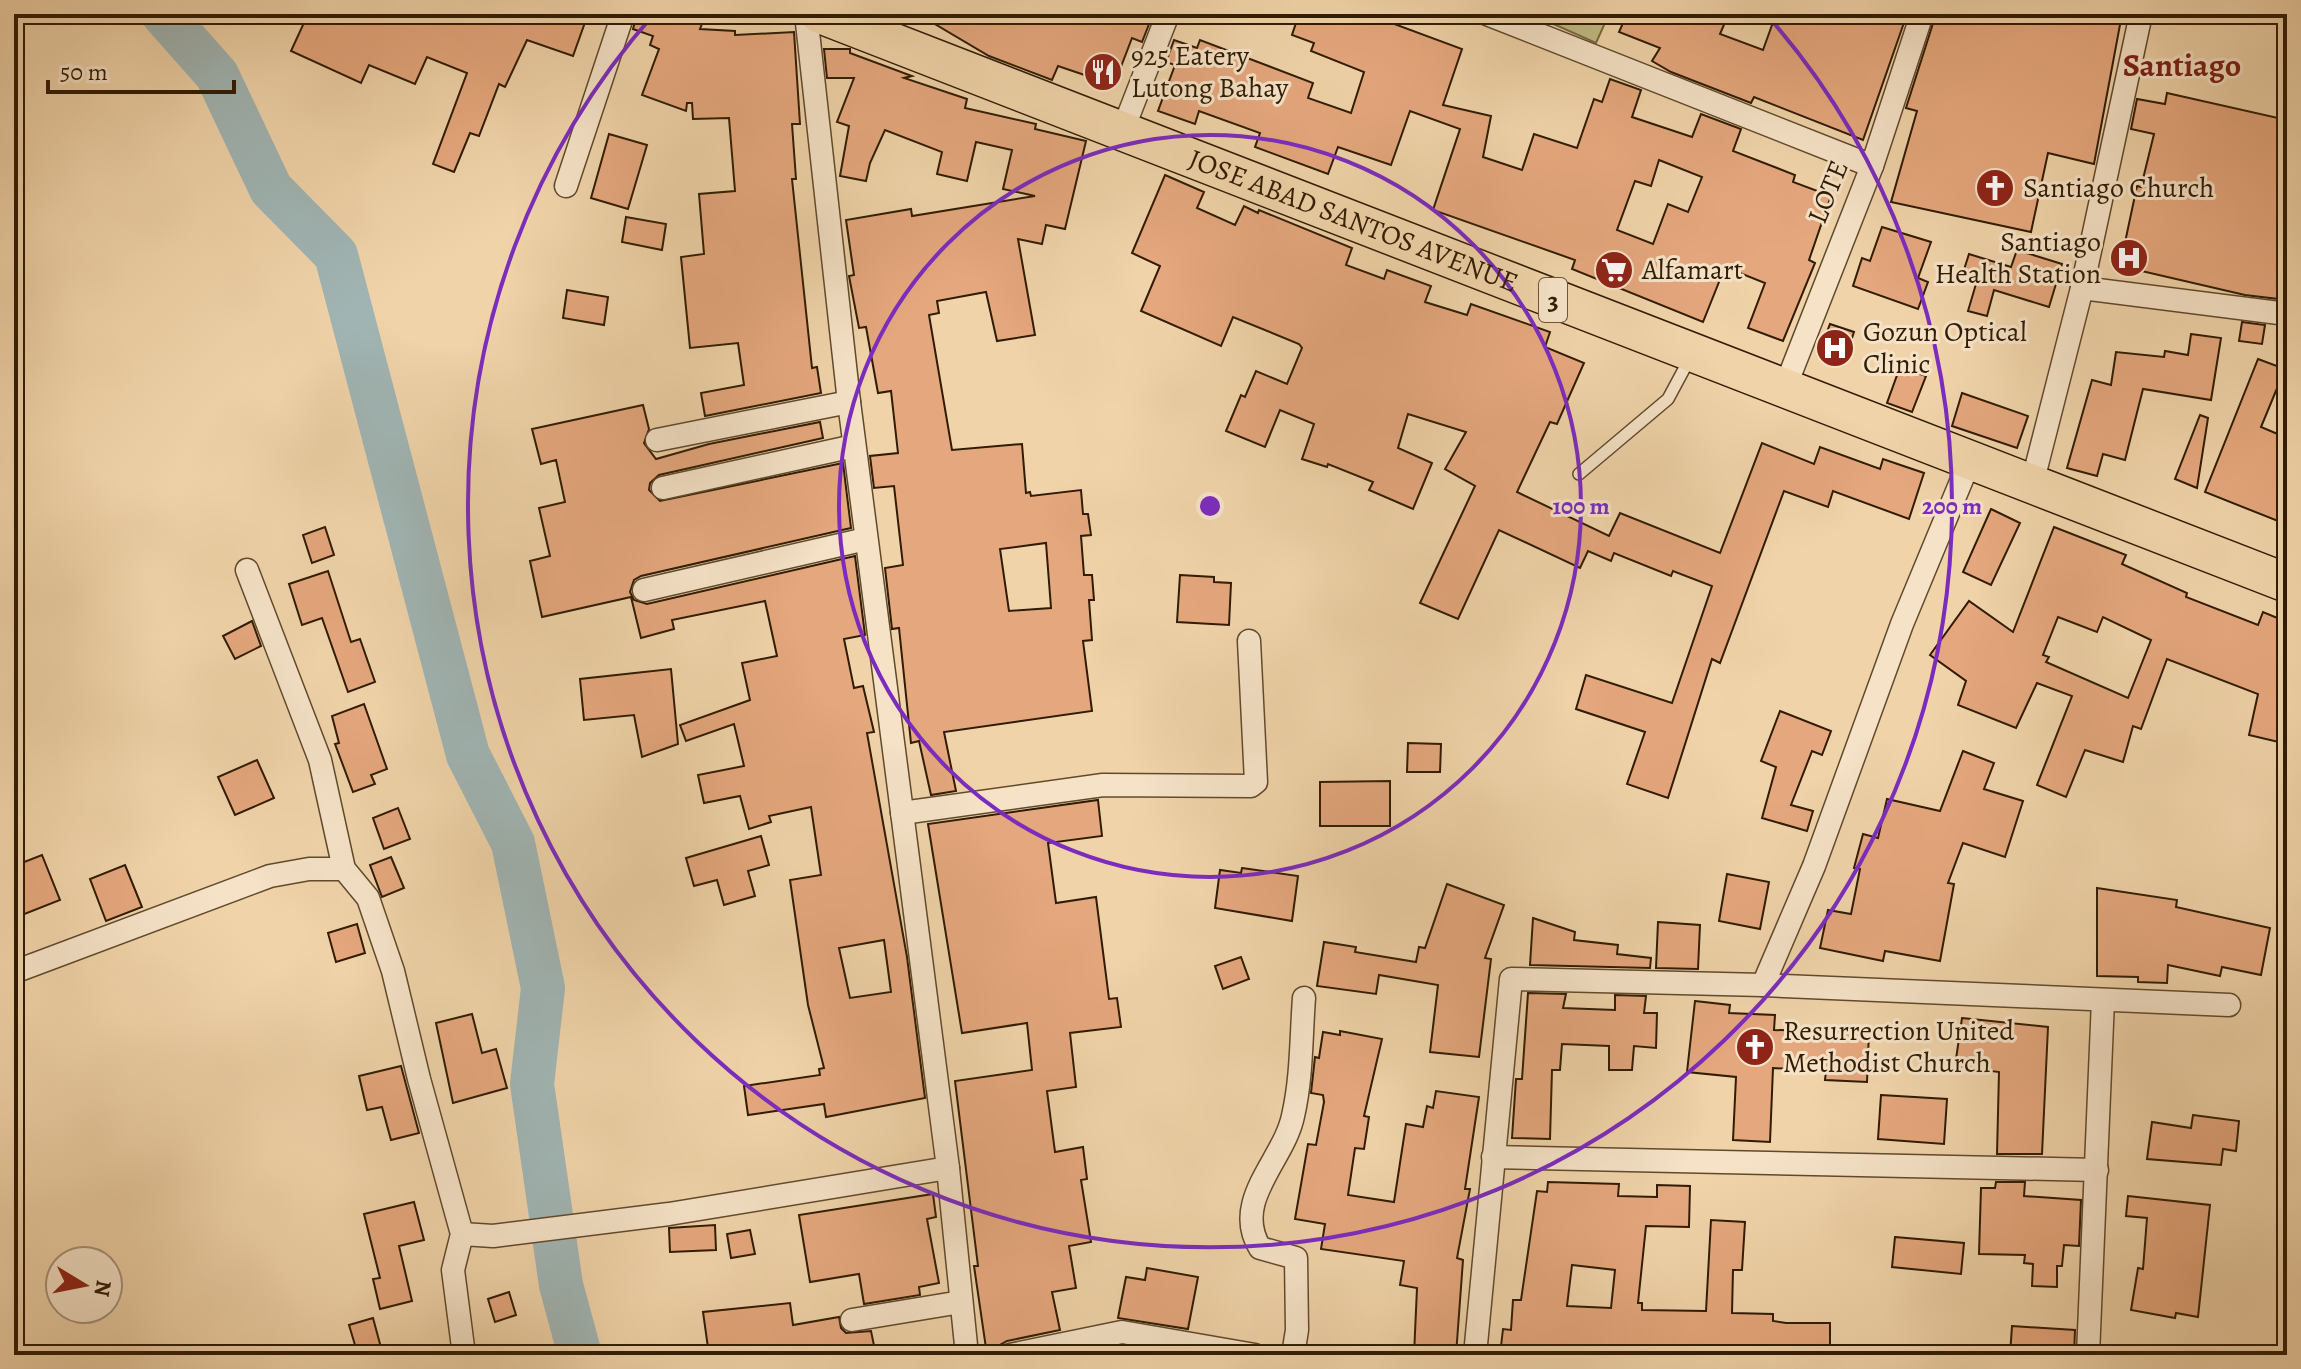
<svg xmlns="http://www.w3.org/2000/svg" width="2301" height="1369" font-family="Alegreya,serif">
  <style>
    .green { fill: #c1ba83; stroke: #786b43; stroke-width: 2 }
    .lines { fill: none; stroke-linecap: round; stroke-linejoin: round }
    .river { stroke: #a0b5b4; stroke-width: 44 }
    .building { fill: #e5a77d; stroke: #301c03; stroke-width: 2; fill-rule: evenodd }
    .service-casing { stroke: #604a2c; stroke-width: 14 }
    .minor-casing { stroke: #604a2c; stroke-width: 25 }
    .trunk-casing { stroke: #301c03; stroke-width: 41 }
    .service { stroke: #f5e2c7; stroke-width: 11 }
    .minor { stroke: #f5e2c7; stroke-width: 22 }
    .trunk { stroke: #f0d3a9; stroke-width: 38 }
    .ring { fill: none; stroke: #7b2cbf; stroke-width: 4 }
    .labels { text-anchor: middle; dominant-baseline: central; stroke-width: 6; stroke-linejoin: round; paint-order: stroke }
    .shield { fill: #f5e2c7; stroke: #6b573e; stroke-width: 2 }
    .shield-label { font-size: 26px; font-weight: bold; fill: #301c03 }
    .poi-label { font-size: 28px; fill: #301c03; stroke: #f5e2c7; text-anchor: start }
    .street-label { font-size: 28px; fill: #301c03; stroke: #f5e2c7 }
    .quarter-label { font-size: 32px; font-weight: bold; fill: #7a1f14; stroke: #f5e2c7 }
    .centre { fill: #7b2cbf; stroke: #f5e2c7; stroke-width: 4 }
    .ring-label { font-size: 24px; text-anchor: middle; font-weight: bold; fill: #7b2cbf; stroke: #f5e2c7; stroke-width: 6; stroke-linejoin: round; paint-order: stroke }
  </style>
  <rect width="100%" height="100%" fill="#f0d3a9"/>
  <filter id="stains"><feTurbulence type="fractalNoise" baseFrequency=".0025" numOctaves="4"/><feColorMatrix values="0 0 0 0 .2 0 0 0 0 .09 0 0 0 0 .02 0 0 0 .5 -.17"/></filter>
  <radialGradient id="worn" r=".72"><stop offset=".6" stop-color="#630" stop-opacity="0"/><stop offset="1" stop-color="#630" stop-opacity=".3"/></radialGradient>
  <!-- green -->
  <polygon class="green" points="1531,14 1609,14 1596,43"/>
  <g class="lines">
    <!-- river -->
    <polyline class="river" points="163,14 217,75 271,189 336,255 468,755 513,843 543,988 532,1084 561,1285 580,1355"/>
  </g>
  <!-- building -->
  <g class="building">
    <polygon points="308,14 588,14 573,56 527,40 505,87 499,84 479,136 470,133 454,172 433,164 467,73 427,57 415,84 369,65 361,83 291,51"/>
    <polygon points="637,14 706,14 700,29 735,31 735,35 794,32 800,124 792,124 796,179 792,179 812,368 817,367 821,393 705,416 701,393 744,385 738,343 690,348 681,257 704,254 699,194 735,191 729,118 693,119 692,103 687,103 686,111 642,95 659,49 650,45 653,36 633,29"/>
    <polygon points="918,14 1153,14 1142,42 1132,38 1114,85 1058,66 1052,80 989,56"/>
    <path d="M1299,14H1380L1378,18L1462,49L1443,105L1491,116L1483,157L1522,170L1534,134L1577,148L1594,99L1602,102L1610,79L1641,90L1632,117L1692,137L1701,114L1741,129L1733,151L1795,175L1793,182L1831,196L1809,260L1815,263L1783,341L1748,328L1765,283L1725,267L1703,322L1572,269L1575,260L1433,210L1460,129L1410,111L1391,165L1338,147L1328,174L1255,147L1260,133L1199,111L1195,124L1158,111L1175,65L1166,62L1174,40L1197,48L1200,40L1313,83L1308,98L1351,113L1364,72L1311,51L1314,43L1292,35ZM1659,160L1702,177L1688,212L1668,204L1653,244L1617,230L1635,181L1651,186Z"/>
    <polygon points="1627,14 1711,14 1726,20 1720,34 1763,50 1776,14 1907,14 1863,140 1754,97 1751,103 1671,72 1652,61 1660,48 1619,32"/>
    <polygon points="1936,14 2122,14 2094,164 2048,153 2031,232 1891,202 1917,111 1906,108"/>
    <path d="M824,49H850V53L912,76L904,78L967,99L965,108L1036,124L1035,129L1086,141L1065,229L1046,225L1042,244L1018,239L1035,335L997,341L986,292L937,301L939,313L929,315L952,450L1022,444L1026,493L1030,492L1031,496L1081,490L1083,514H1088L1091,535L1081,536L1084,575H1092L1094,600H1089L1092,640L1083,641L1092,711L944,732L956,791L931,795L919,741L911,743L899,628L892,629L885,568L903,565L894,486L874,488L870,456L898,453L891,391L878,393L866,327L859,328L849,276L854,275L846,220L911,209L912,216L1035,196L1003,189L1012,150L976,142L967,181L937,174L942,152L885,130L870,163L866,181L840,176L849,126L837,122L854,78H827ZM1046,543L1051,608L1009,611L1000,549Z"/>
    <polygon points="2167,93 2287,120 2287,203 2283,223 2287,224 2287,300 2245,295 2120,266 2137,186 2141,187 2154,134 2131,129 2137,99 2165,104"/>
    <polygon points="609,134 647,145 628,209 591,198"/>
    <polygon points="1165,175 1204,192 1197,208 1235,225 1244,206 1258,213 1259,210 1352,248 1346,265 1384,279 1387,270 1431,286 1425,302 1467,315 1471,304 1550,332 1545,347 1584,363 1557,424 1550,422 1517,492 1609,536 1620,513 1720,553 1762,443 1814,464 1820,447 1880,469 1883,459 1924,473 1909,519 1833,491 1828,507 1784,491 1720,663 1712,659 1668,798 1627,784 1645,732 1576,709 1586,675 1672,703 1712,586 1673,571 1671,576 1614,553 1611,561 1588,551 1580,568 1499,530 1458,619 1420,603 1475,486 1445,469 1466,432 1408,414 1398,448 1432,463 1413,509 1369,490 1373,482 1328,464 1327,467 1302,459 1314,424 1280,410 1265,447 1226,431 1241,395 1245,397 1256,371 1287,384 1302,348 1299,344 1233,317 1221,346 1141,311 1160,266 1132,253"/>
    <polygon points="626,217 666,224 662,250 622,242"/>
    <polygon points="1882,227 1931,242 1918,278 1928,282 1918,309 1853,286 1862,258 1870,261"/>
    <polygon points="2017,250 2062,264 2049,307 1994,290 1987,316 1968,311 1976,284 1961,279 1969,254 2011,267"/>
    <polygon points="567,290 608,297 604,325 563,318"/>
    <polygon points="2242,322 2265,325 2262,344 2239,341"/>
    <polygon points="1830,324 1854,332 1843,365 1818,356"/>
    <polygon points="2191,334 2221,338 2211,400 2143,389 2125,460 2103,454 2097,476 2067,468 2092,380 2111,385 2116,352 2164,357 2165,351 2188,355"/>
    <polygon points="2258,359 2285,369 2261,427 2287,438 2287,500 2278,521 2205,492"/>
    <polygon points="1900,367 1926,376 1912,412 1887,403"/>
    <polygon points="1962,393 2028,416 2017,448 1952,426"/>
    <path d="M643,405L649,429L644,443L656,459L709,444L820,422L823,438L659,475L650,483L649,490L660,501L843,463L851,528L641,576L634,580L630,592L634,600L647,604L855,556L865,635L844,639L854,688L863,686L874,732L867,733L907,957L925,1098L826,1117L824,1104L748,1115L744,1086L820,1075L819,1069L824,1068L808,1005L790,880L821,875L811,807L769,816L771,822L749,829L740,796L704,803L698,775L744,766L734,724L686,741L680,725L750,700L742,663L777,656L765,601L672,620L674,629L641,638L631,597L542,617L530,561L550,556L539,508L565,502L556,460L541,464L532,429ZM884,940L891,992L850,998L839,948Z"/>
    <polygon points="2200,415 2208,418 2197,488 2175,479"/>
    <polygon points="1991,509 2020,523 1991,585 1963,572"/>
    <polygon points="325,527 334,555 312,563 303,535"/>
    <path d="M2054,527L2126,555L2122,564L2187,593L2186,597L2258,625L2263,612L2287,622V744L2249,735L2258,694L2167,659L2141,729L2133,726L2123,762L2085,750L2066,797L2037,785L2072,696L2037,683L2016,728L1958,705L1966,681L1930,655L1969,601L2013,632ZM2058,617L2097,632L2103,617L2151,640L2128,698L2046,662L2049,657L2043,655Z"/>
    <polygon points="328,571 351,642 360,639 375,682 348,692 322,618 302,625 289,584"/>
    <polygon points="1180,575 1214,577 1214,582 1231,583 1229,625 1177,622"/>
    <polygon points="252,621 261,646 235,659 223,636"/>
    <polygon points="671,669 678,744 642,757 634,715 584,720 580,679"/>
    <polygon points="364,704 387,769 371,775 375,784 353,792 335,744 339,743 332,716"/>
    <polygon points="1780,711 1831,731 1822,755 1812,751 1791,805 1813,811 1807,831 1762,818 1776,767 1761,761"/>
    <polygon points="1408,743 1441,744 1440,772 1407,772"/>
    <polygon points="1963,751 1994,763 1984,789 2023,801 2005,857 1963,843 1948,883 1954,884 1940,961 1885,951 1883,961 1820,948 1828,910 1851,914 1860,869 1854,868 1863,834 1878,838 1887,799 1940,811"/>
    <polygon points="257,760 274,798 235,815 218,777"/>
    <polygon points="1390,781 1390,826 1320,826 1320,782"/>
    <polygon points="1098,800 1102,836 1048,843 1056,903 1096,897 1109,999 1117,998 1121,1027 1070,1033 1076,1087 1047,1091 1055,1152 1083,1147 1087,1179 1081,1180 1091,1242 1069,1246 1076,1288 1052,1292 1060,1330 1007,1341 1000,1345 996,1355 987,1355 974,1266 978,1266 955,1081 1032,1070 1027,1023 962,1033 928,824"/>
    <polygon points="398,808 410,839 384,849 373,818"/>
    <polygon points="761,836 769,865 748,871 755,896 724,905 717,880 694,886 686,858"/>
    <polygon points="42,855 60,900 22,915 14,894 14,866"/>
    <polygon points="391,857 404,888 382,897 370,865"/>
    <polygon points="125,865 142,907 106,921 90,879"/>
    <polygon points="1242,868 1298,876 1292,921 1215,908 1220,870 1241,873"/>
    <polygon points="1727,874 1769,882 1760,929 1719,921"/>
    <polygon points="1447,884 1504,905 1485,958 1491,959 1479,1057 1430,1052 1438,985 1379,975 1376,994 1317,986 1324,942 1356,947 1355,952 1416,962 1419,947 1425,948"/>
    <polygon points="2097,888 2177,900 2176,907 2270,928 2261,975 2222,967 2220,976 2168,965 2167,983 2138,982 2138,977 2097,976"/>
    <polygon points="1533,918 1575,932 1574,940 1618,945 1617,954 1651,958 1650,968 1530,965"/>
    <polygon points="1658,922 1700,925 1698,969 1656,968"/>
    <polygon points="357,924 365,953 336,962 328,933"/>
    <polygon points="1241,957 1249,979 1223,989 1215,966"/>
    <polygon points="1528,993 1566,994 1563,1008 1615,1010 1615,995 1646,996 1644,1013 1657,1013 1656,1048 1634,1046 1632,1070 1609,1070 1609,1046 1562,1044 1560,1070 1552,1070 1550,1139 1512,1138 1516,1079 1522,1079"/>
    <polygon points="1695,1001 1730,1005 1729,1013 1775,1015 1774,1030 1869,1032 1867,1082 1825,1080 1826,1071 1773,1068 1770,1142 1733,1140 1736,1077 1687,1072"/>
    <polygon points="472,1014 482,1053 496,1049 507,1088 453,1103 436,1023"/>
    <polygon points="1962,1018 2048,1027 2042,1154 1997,1154 1999,1072 1955,1066"/>
    <polygon points="1340,1031 1382,1039 1364,1116 1369,1117 1364,1149 1355,1148 1348,1195 1394,1202 1406,1124 1423,1127 1427,1106 1433,1108 1436,1091 1479,1097 1465,1189 1470,1189 1457,1258 1463,1260 1456,1355 1414,1355 1417,1288 1400,1285 1404,1261 1321,1249 1325,1224 1295,1219 1308,1144 1316,1145 1324,1102 1323,1095 1311,1093 1315,1057 1319,1058 1323,1032 1340,1035"/>
    <polygon points="401,1066 419,1133 391,1140 382,1107 367,1110 359,1076"/>
    <polygon points="1881,1095 1947,1099 1944,1144 1878,1139"/>
    <polygon points="2193,1115 2239,1121 2236,1151 2223,1149 2221,1165 2147,1159 2152,1122 2191,1128"/>
    <path d="M1548,1182L1619,1184L1618,1196L1657,1197V1185L1690,1186L1689,1227L1646,1226L1638,1303H1642V1310L1706,1311L1711,1220L1745,1222L1742,1270H1733L1732,1313L1773,1314V1321L1786,1323H1830V1355H1500L1503,1329L1511,1330L1513,1300H1521L1537,1191L1547,1192ZM1572,1265L1615,1270L1611,1308L1567,1306Z"/>
    <polygon points="1996,1182 2025,1182 2024,1196 2081,1200 2079,1246 2064,1245 2062,1266 2057,1266 2057,1287 2032,1286 2033,1264 2024,1263 2025,1255 1979,1254 1981,1188 1995,1188"/>
    <polygon points="933,1194 936,1217 927,1219 939,1283 919,1287 920,1295 864,1304 859,1274 810,1282 799,1215"/>
    <polygon points="2128,1196 2210,1205 2198,1317 2176,1313 2175,1318 2131,1310 2138,1268 2143,1269 2147,1218 2126,1216"/>
    <polygon points="414,1202 424,1240 399,1246 412,1301 380,1309 373,1279 380,1278 364,1214"/>
    <polygon points="715,1225 716,1250 670,1252 669,1228"/>
    <polygon points="750,1230 755,1254 731,1258 727,1234"/>
    <polygon points="1895,1237 1964,1243 1961,1274 1892,1267"/>
    <polygon points="1147,1268 1198,1277 1188,1329 1118,1318 1126,1277 1145,1280"/>
    <polygon points="509,1292 516,1315 495,1322 488,1299"/>
    <polygon points="790,1303 793,1325 839,1317 841,1328 846,1333 871,1331 876,1355 709,1355 703,1312"/>
    <polygon points="373,1318 383,1355 358,1355 349,1325"/>
    <polygon points="2012,1326 2075,1330 2074,1355 2010,1355"/>
    <polygon points="1122,1346 1173,1355 1111,1355 1113,1348"/>
  </g>
  <g class="lines">
    <defs>
      <polyline id="service" points="1579,474 1668,399 1690,358"/>
      <g id="minor">
        <polyline points="806,14 849,402 948,1168 967,1355"/>
        <polyline points="1487,14 1872,166"/>
        <polyline points="1122,132 1168,14"/>
        <polyline points="566,186 623,14"/>
        <polyline points="2082,288 2287,314"/>
        <polyline points="1784,390 1872,166 1922,14"/>
        <polyline points="657,440 849,402"/>
        <polyline points="2032,484 2082,288 2141,14"/>
        <polyline points="663,488 854,446"/>
        <polyline points="247,570 320,760 344,869 368,898 393,971 419,1079 462,1234 453,1270 464,1355"/>
        <polyline points="644,590 866,539"/>
        <polyline points="902,813 1103,785 1251,786 1256,782 1249,641"/>
        <polyline points="14,972 270,876 309,869 344,869"/>
        <polyline points="1763,985 1814,866 1902,624 1970,460"/>
        <polyline points="1493,1157 2097,1170"/>
        <polyline points="462,1234 493,1236 669,1214 948,1168"/>
        <polyline points="852,1320 961,1302"/>
        <polyline points="1010,1355 1122,1332 1255,1355"/>
        <path d="M1293,1355L1297,1330L1296,1258L1260,1248C1231,1201 1284,1160 1293,1116C1302,1077 1301,1037 1304,998"/>
        <polyline points="1475,1355 1511,979 1763,985 2229,1005"/>
        <polyline points="2088,1355 2103,1000"/>
      </g>
      <g id="trunk">
        <path id="s1" d="M820,14L2287,583"/>
      </g>
    </defs>
    <!-- service casing -->
    <use href="#service" class="service-casing"/>
    <!-- minor casing -->
    <use href="#minor" class="minor-casing"/>
    <!-- trunk casing -->
    <use href="#trunk" class="trunk-casing"/>
    <!-- service -->
    <use href="#service" class="service"/>
    <!-- minor -->
    <use href="#minor" class="minor"/>
    <!-- trunk -->
    <use href="#trunk" class="trunk"/>
  </g>
  <!-- distance rings -->
  <g class="ring">
    <circle cx="1210" cy="506" r="371"/>
    <path d="M1766 14A742 742 0 1 1 654 14"/>
  </g>
  <!-- icons -->
  <defs>
    <symbol id="restaurant-disc" viewBox="-11 -11 22 22"><circle r="9.5" fill="#8f2418" stroke="#f5e2c7"/><path d="M-5-6h1v4h1v-4h1v4h1v-4h1v5L-1.5 .5V6h-2V.5L-5-1ZM5-6V6H3V1.5H1.5Q1.5-4 5-6Z" fill="#fff"/></symbol>
    <symbol id="church-disc" viewBox="-11 -11 22 22"><circle r="9.5" fill="#8f2418" stroke="#f5e2c7"/><path d="M-1.2-6h2.4v3.5h3.3v2.4h-3.3V6h-2.4V-.1h-3.3v-2.4h3.3Z" fill="#fff"/></symbol>
    <symbol id="hospital-disc" viewBox="-11 -11 22 22"><circle r="9.5" fill="#8f2418" stroke="#f5e2c7"/><path d="M-5-5h3v3.5h4V-5h3V5h-3V1.5h-4V5h-3Z" fill="#fff"/></symbol>
    <symbol id="supermarket-disc" viewBox="-11 -11 22 22"><circle r="9.5" fill="#8f2418" stroke="#f5e2c7"/><path d="M-6-5.5h2.5l.6 2H6L4.5 2H-2.5L-4.4-4H-6ZM-1.5 3.2a1.3 1.3 0 1 0 .1 0ZM3 3.2a1.3 1.3 0 1 0 .1 0Z" fill="#fff"/></symbol>
  </defs>
  <g fill-rule="evenodd">
    <use href="#restaurant-disc" x="1081" y="50" width="44" height="44"/>
    <use href="#church-disc" x="1973" y="166" width="44" height="44"/>
    <use href="#hospital-disc" x="2107" y="236" width="44" height="44"/>
    <use href="#supermarket-disc" x="1592" y="248" width="44" height="44"/>
    <use href="#hospital-disc" x="1813" y="326" width="44" height="44"/>
    <use href="#church-disc" x="1733" y="1025" width="44" height="44"/>
  </g>
  <g class="labels">
    <!-- shield labels -->
    <rect class="shield" x="1539" y="278" width="28" height="44" rx="6"/>
    <g class="shield-label">
      <text x="1553" y="300">3</text>
    </g>
    <!-- poi labels -->
    <g class="poi-label">
      <text x="1131" y="56">925 Eatery<tspan x="1131" dy="32">Lutong Bahay</tspan></text>
      <text x="2023" y="188">Santiago Church</text>
      <text x="2101" y="242" text-anchor="end">Santiago<tspan x="2101" dy="32">Health Station</tspan></text>
      <text x="1642" y="270">Alfamart</text>
      <text x="1863" y="332">Gozun Optical<tspan x="1863" dy="32">Clinic</tspan></text>
      <text x="1783" y="1031">Resurrection United<tspan x="1783" dy="32">Methodist Church</tspan></text>
    </g>
    <!-- street labels -->
    <g class="street-label">
      <text transform="translate(1828 192) rotate(-68)">LOTE</text>
      <text stroke="none"><textPath href="#s1" startOffset="572">JOSE ABAD SANTOS AVENUE</textPath></text>
    </g>
    <!-- quarter labels -->
    <g class="quarter-label">
      <text x="2182" y="65">Santiago</text>
    </g>
  </g>
  <circle cx="1210" cy="506" r="12" class="centre"/>
  <g class="ring-label">
    <text x="1581" y="514">100 m</text>
    <text x="1952" y="514">200 m</text>
  </g>
  <!-- margin -->
  <rect width="2301" height="1369" fill="none" stroke="#f0d3a9" stroke-width="48"/>
  <rect x="16" y="16" width="2269" height="1337" fill="none" stroke="#301c03" stroke-width="4"/>
  <rect x="24" y="24" width="2253" height="1321" fill="none" stroke="#301c03" stroke-width="2"/>
  <!-- north arrow -->
  <g transform="translate(84 1285) rotate(100)"><circle r="38" fill="#f5e2c7" stroke="#a69379" stroke-width="2"/>
  <path d="M0-6L14 30L0 20L-14 30Z" fill="#8f2418"/>
  <text y="-12" font-size="22" font-weight="bold" text-anchor="middle" fill="#301c03">N</text>
  </g>
  <!-- scale -->
  <path d="M48 80v12h186v-12" fill="none" stroke="#301c03" stroke-width="4"/>
  <text x="60" y="80" font-size="24" fill="#301c03" stroke="#f5e2c7" stroke-width="6" paint-order="stroke">50 m</text>
  <rect width="100%" height="100%" filter="url(#stains)"/>
  <rect width="100%" height="100%" fill="url(#worn)"/>
</svg>
